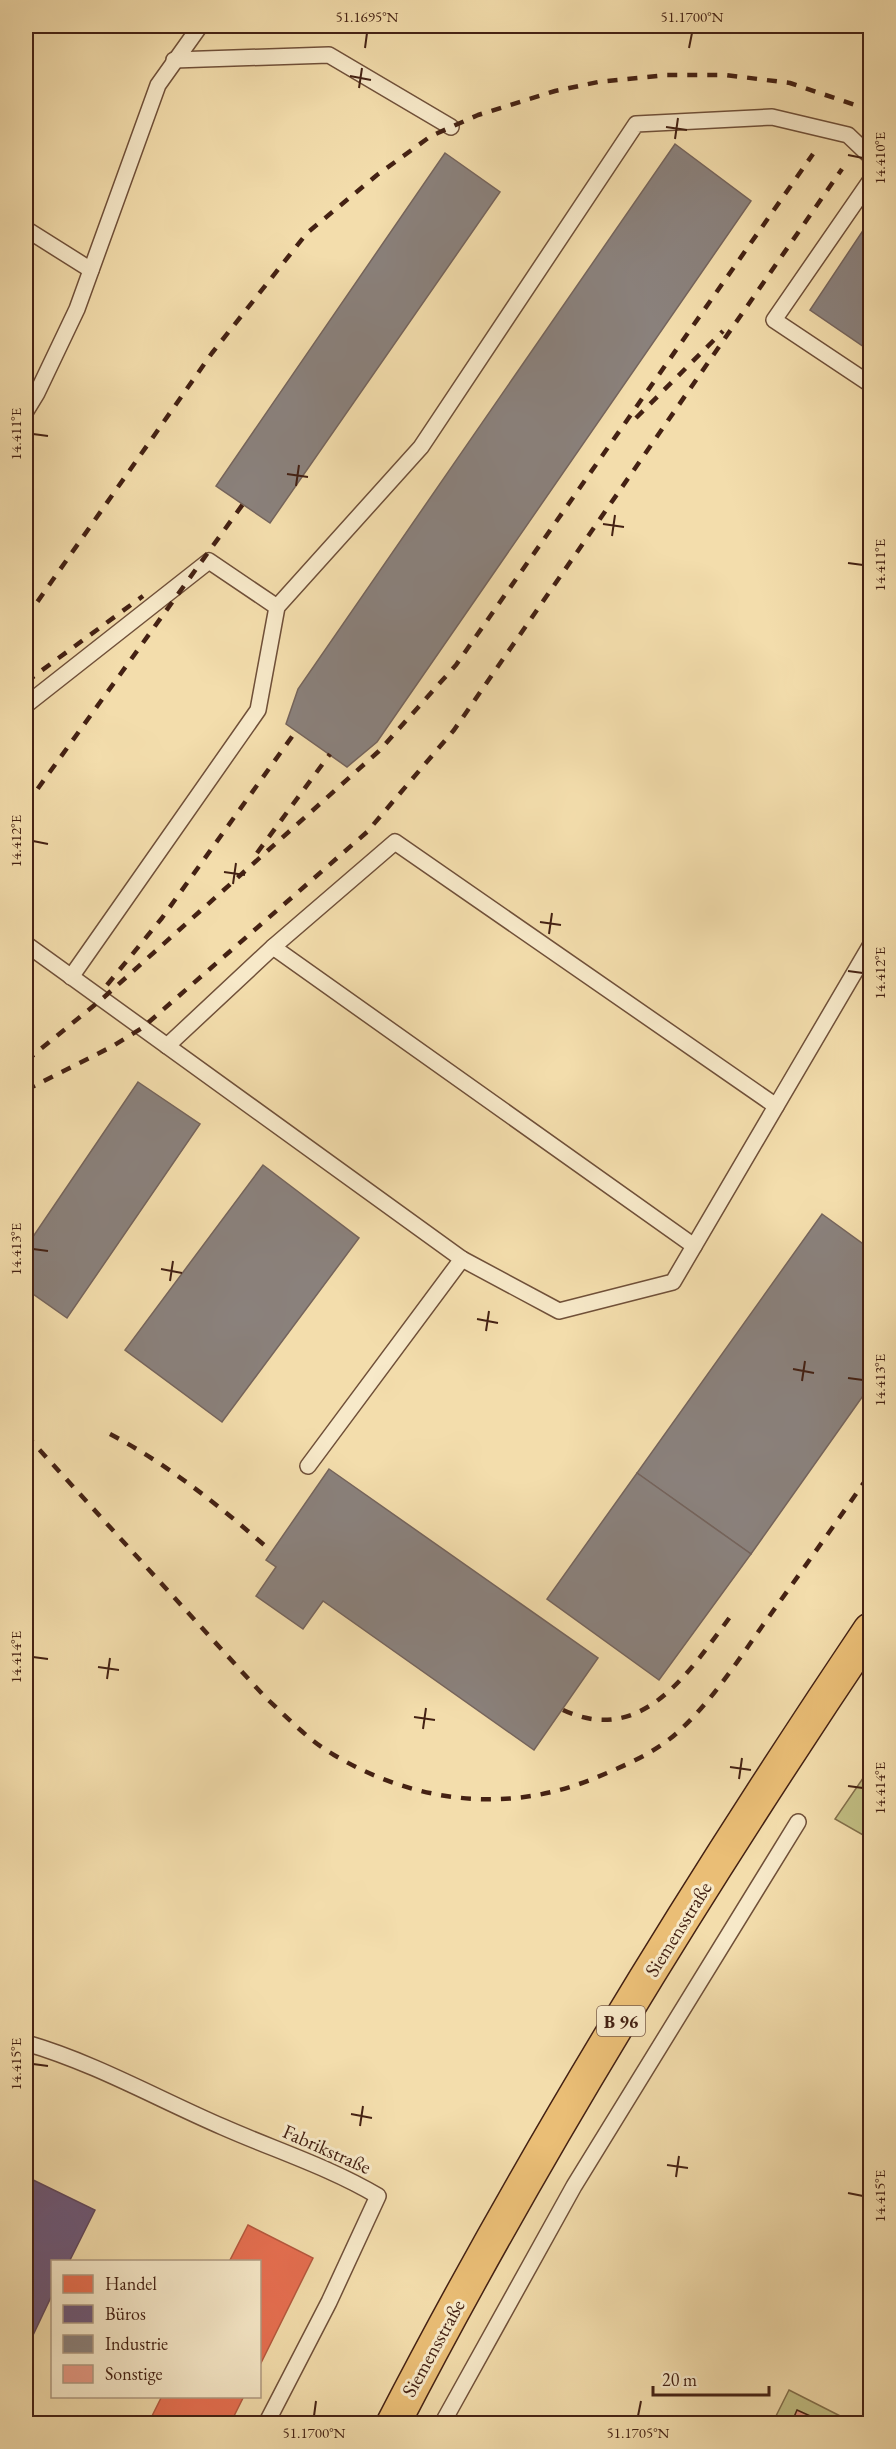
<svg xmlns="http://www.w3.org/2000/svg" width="896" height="2449" font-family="'EB Garamond',serif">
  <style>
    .green { fill: #c2bf84; stroke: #83704c; stroke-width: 1.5 }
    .shops { fill: #e76f51; stroke: #b6583e; stroke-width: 1.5 }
    .offices { fill: #6d597a; stroke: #61485b; stroke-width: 1.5 }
    .industry { fill: #8a817c; stroke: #75645c; stroke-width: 1.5 }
    .building { fill: #e49883; stroke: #442113; stroke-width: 1.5 }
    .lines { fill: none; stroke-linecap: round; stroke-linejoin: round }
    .service-casing { stroke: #705039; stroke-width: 18 }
    .primary-casing { stroke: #442113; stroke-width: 36 }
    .service { stroke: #f7e9c9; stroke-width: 15 }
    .primary { stroke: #eabe76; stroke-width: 33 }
    .rail { stroke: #442113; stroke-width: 4.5; stroke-dasharray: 10 10; stroke-linecap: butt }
    .ticks { fill: none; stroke: #442113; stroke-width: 2 }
    .labels { text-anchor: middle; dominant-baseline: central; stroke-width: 6; stroke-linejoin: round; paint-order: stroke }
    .shield { fill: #f7e9c9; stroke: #7a5d4a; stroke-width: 1.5 }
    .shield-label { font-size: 18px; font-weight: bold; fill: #442113 }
    .street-label { font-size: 20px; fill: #442113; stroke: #f7e9c9 }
    .neatline { fill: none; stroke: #442113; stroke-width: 2 }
    .ticks-label { font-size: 15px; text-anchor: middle; fill: #442113 }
  </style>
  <rect width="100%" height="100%" fill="#f3ddac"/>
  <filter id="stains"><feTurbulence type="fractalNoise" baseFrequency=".00333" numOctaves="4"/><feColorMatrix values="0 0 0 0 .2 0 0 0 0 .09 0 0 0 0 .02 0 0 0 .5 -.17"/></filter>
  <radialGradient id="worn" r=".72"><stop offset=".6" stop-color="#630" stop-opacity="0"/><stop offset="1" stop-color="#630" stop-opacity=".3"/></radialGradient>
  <!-- green -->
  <g class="green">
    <polygon points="870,1768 870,1839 835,1819"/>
    <polygon points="789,2390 854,2423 772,2424"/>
  </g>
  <!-- shops -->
  <g class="shops">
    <polygon points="248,2225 313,2258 260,2365 260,2262 229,2262"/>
    <polygon points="162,2396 244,2396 230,2424 148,2424"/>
  </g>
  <!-- offices -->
  <polygon class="offices" points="27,2177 95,2210 69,2262 52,2262 52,2295 26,2350"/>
  <!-- industry -->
  <g class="industry">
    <polygon points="26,26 37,26 26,42"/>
    <polygon points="675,144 751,201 377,742 347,767 286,724 298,689"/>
    <polygon points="445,153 500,192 270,523 216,486"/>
    <polygon points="870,220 870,351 810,310"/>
    <polygon points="138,1082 200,1124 67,1318 26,1289 26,1247"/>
    <polygon points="263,1165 359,1238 222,1422 125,1350"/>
    <polygon points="822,1214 870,1249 870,1386 751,1554 637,1473"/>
    <polygon points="329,1469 598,1658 534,1750 323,1601 303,1629 256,1596 276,1567 266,1560"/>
    <polygon points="637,1473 751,1554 659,1680 547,1599"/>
  </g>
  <!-- building -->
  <polygon class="building" points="797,2410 828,2424 791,2424"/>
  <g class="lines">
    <defs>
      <g id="service">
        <polyline points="174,60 329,55 451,127"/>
        <polyline points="870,181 774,320 870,384"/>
        <polyline points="26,229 91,270"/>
        <polyline points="26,411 37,393 77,309 158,85 200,26"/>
        <polyline points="26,705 209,561 277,607"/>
        <polyline points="26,944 462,1259 559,1311 673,1282 870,946"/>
        <polyline points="273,947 395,842 776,1106"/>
        <polyline points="71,977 258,710 277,607 421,447 636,124 772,117 848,135 870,156"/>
        <polyline points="167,1046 273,947 694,1246"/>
        <polyline points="308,1466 462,1259"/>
        <path d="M26,2043C95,2063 158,2099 223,2127C275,2150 329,2167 378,2196L329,2302L266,2424"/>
        <polyline points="442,2424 574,2186 798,1822"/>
      </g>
      <path id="primary" d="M393,2424C535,2149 698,1886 870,1630"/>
    </defs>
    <!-- service casing -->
    <use href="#service" class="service-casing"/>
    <!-- primary casing -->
    <use href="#primary" class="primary-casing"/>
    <!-- service -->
    <use href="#service" class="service"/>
    <!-- primary -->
    <use href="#primary" class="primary"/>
    <!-- rail -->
    <g class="rail">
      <polyline points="636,418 723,331"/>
      <polyline points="26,618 212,353 307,233 377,175 431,136 478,115 555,91 598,82 667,75 726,75 790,83 870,110"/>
      <polyline points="26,682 143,596"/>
      <polyline points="26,805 243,504"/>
      <polyline points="257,853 330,754"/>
      <polyline points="107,985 162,918 296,731"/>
      <polyline points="26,1061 102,999 379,751 456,665 813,154"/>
      <polyline points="26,1090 113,1046 142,1028 367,832 454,730 842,169"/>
      <path d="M110,1434C169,1465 221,1507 271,1551"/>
      <path d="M26,1435L265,1697C287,1717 308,1740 334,1755C415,1803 508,1814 595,1778C624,1766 655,1753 678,1732C712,1701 737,1662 763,1625C799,1575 835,1524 870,1474"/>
      <path d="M563,1710C642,1747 689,1672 730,1617"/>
    </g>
  </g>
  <!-- ticks -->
  <path class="ticks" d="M365,48L367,33M689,48L692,33M350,76L371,80M359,88L362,68M666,127L687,130M675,139L678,118M848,155L863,158M33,434L48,436M287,474L308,477M296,486L299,465M603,524L624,527M612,536L615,515M848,563L863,565M33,841L48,844M224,872L245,875M233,884L236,863M540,922L561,925M549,934L552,913M848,971L863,973M33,1249L48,1251M161,1269L182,1273M170,1281L173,1261M477,1319L498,1323M486,1331L489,1311M793,1369L814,1373M848,1378L863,1380M802,1381L805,1361M33,1657L48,1659M98,1667L119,1670M107,1679L110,1658M414,1717L435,1720M423,1729L426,1708M730,1767L751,1770M739,1779L742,1758M848,1786L863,1788M33,2064L48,2066M351,2114L372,2118M360,2126L363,2106M667,2165L688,2168M676,2177L679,2156M848,2193L863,2196M314,2416L316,2401M638,2416L641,2401"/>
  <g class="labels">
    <!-- shield labels -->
    <rect class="shield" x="597" y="2006" width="48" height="30" rx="4.5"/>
    <g class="shield-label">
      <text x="621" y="2021">B 96</text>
    </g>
    <!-- street labels -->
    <g class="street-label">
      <text transform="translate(678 1929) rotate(-58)">Siemensstraße</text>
      <text transform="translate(327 2149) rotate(24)">Fabrikstraße</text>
      <text transform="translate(433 2348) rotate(-61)">Siemensstraße</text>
    </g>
  </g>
  <!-- margin -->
  <rect width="896" height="2449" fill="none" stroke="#f3ddac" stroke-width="66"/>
  <!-- legend -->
  <rect x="51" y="2260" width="210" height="138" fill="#f7e9c9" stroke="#af9980" stroke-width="1.5"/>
  <rect x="63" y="2275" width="30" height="18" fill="#e76f51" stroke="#af9980" stroke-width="1.5"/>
  <text x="105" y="2290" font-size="18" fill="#442113">Handel</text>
  <rect x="63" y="2305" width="30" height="18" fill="#6d597a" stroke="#af9980" stroke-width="1.5"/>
  <text x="105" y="2320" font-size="18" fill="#442113">Büros</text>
  <rect x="63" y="2335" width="30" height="18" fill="#8a817c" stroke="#af9980" stroke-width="1.5"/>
  <text x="105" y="2350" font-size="18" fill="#442113">Industrie</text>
  <rect x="63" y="2365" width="30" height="18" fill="#e49883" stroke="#af9980" stroke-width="1.5"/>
  <text x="105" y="2380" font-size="18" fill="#442113">Sonstige</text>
  <!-- scale -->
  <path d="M653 2386v9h116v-9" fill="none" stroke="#442113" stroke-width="3"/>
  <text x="662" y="2386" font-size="18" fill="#442113" stroke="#f7e9c9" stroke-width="4.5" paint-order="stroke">20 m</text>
  <rect x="33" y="33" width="830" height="2383" class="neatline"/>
  <g class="ticks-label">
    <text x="367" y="22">51.1695°N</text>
    <text x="692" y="22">51.1700°N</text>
    <text transform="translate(880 158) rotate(-90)" y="5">14.410°E</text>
    <text transform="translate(16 434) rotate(-90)" y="5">14.411°E</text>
    <text transform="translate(880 565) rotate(-90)" y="5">14.411°E</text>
    <text transform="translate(16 841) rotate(-90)" y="5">14.412°E</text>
    <text transform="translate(880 973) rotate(-90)" y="5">14.412°E</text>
    <text transform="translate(16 1249) rotate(-90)" y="5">14.413°E</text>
    <text transform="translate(880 1380) rotate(-90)" y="5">14.413°E</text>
    <text transform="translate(16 1657) rotate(-90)" y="5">14.414°E</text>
    <text transform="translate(880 1788) rotate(-90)" y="5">14.414°E</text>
    <text transform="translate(16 2064) rotate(-90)" y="5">14.415°E</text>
    <text transform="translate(880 2196) rotate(-90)" y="5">14.415°E</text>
    <text x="314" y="2438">51.1700°N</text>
    <text x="638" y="2438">51.1705°N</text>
  </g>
  <rect width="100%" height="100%" filter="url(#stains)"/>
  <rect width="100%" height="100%" fill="url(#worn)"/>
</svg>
